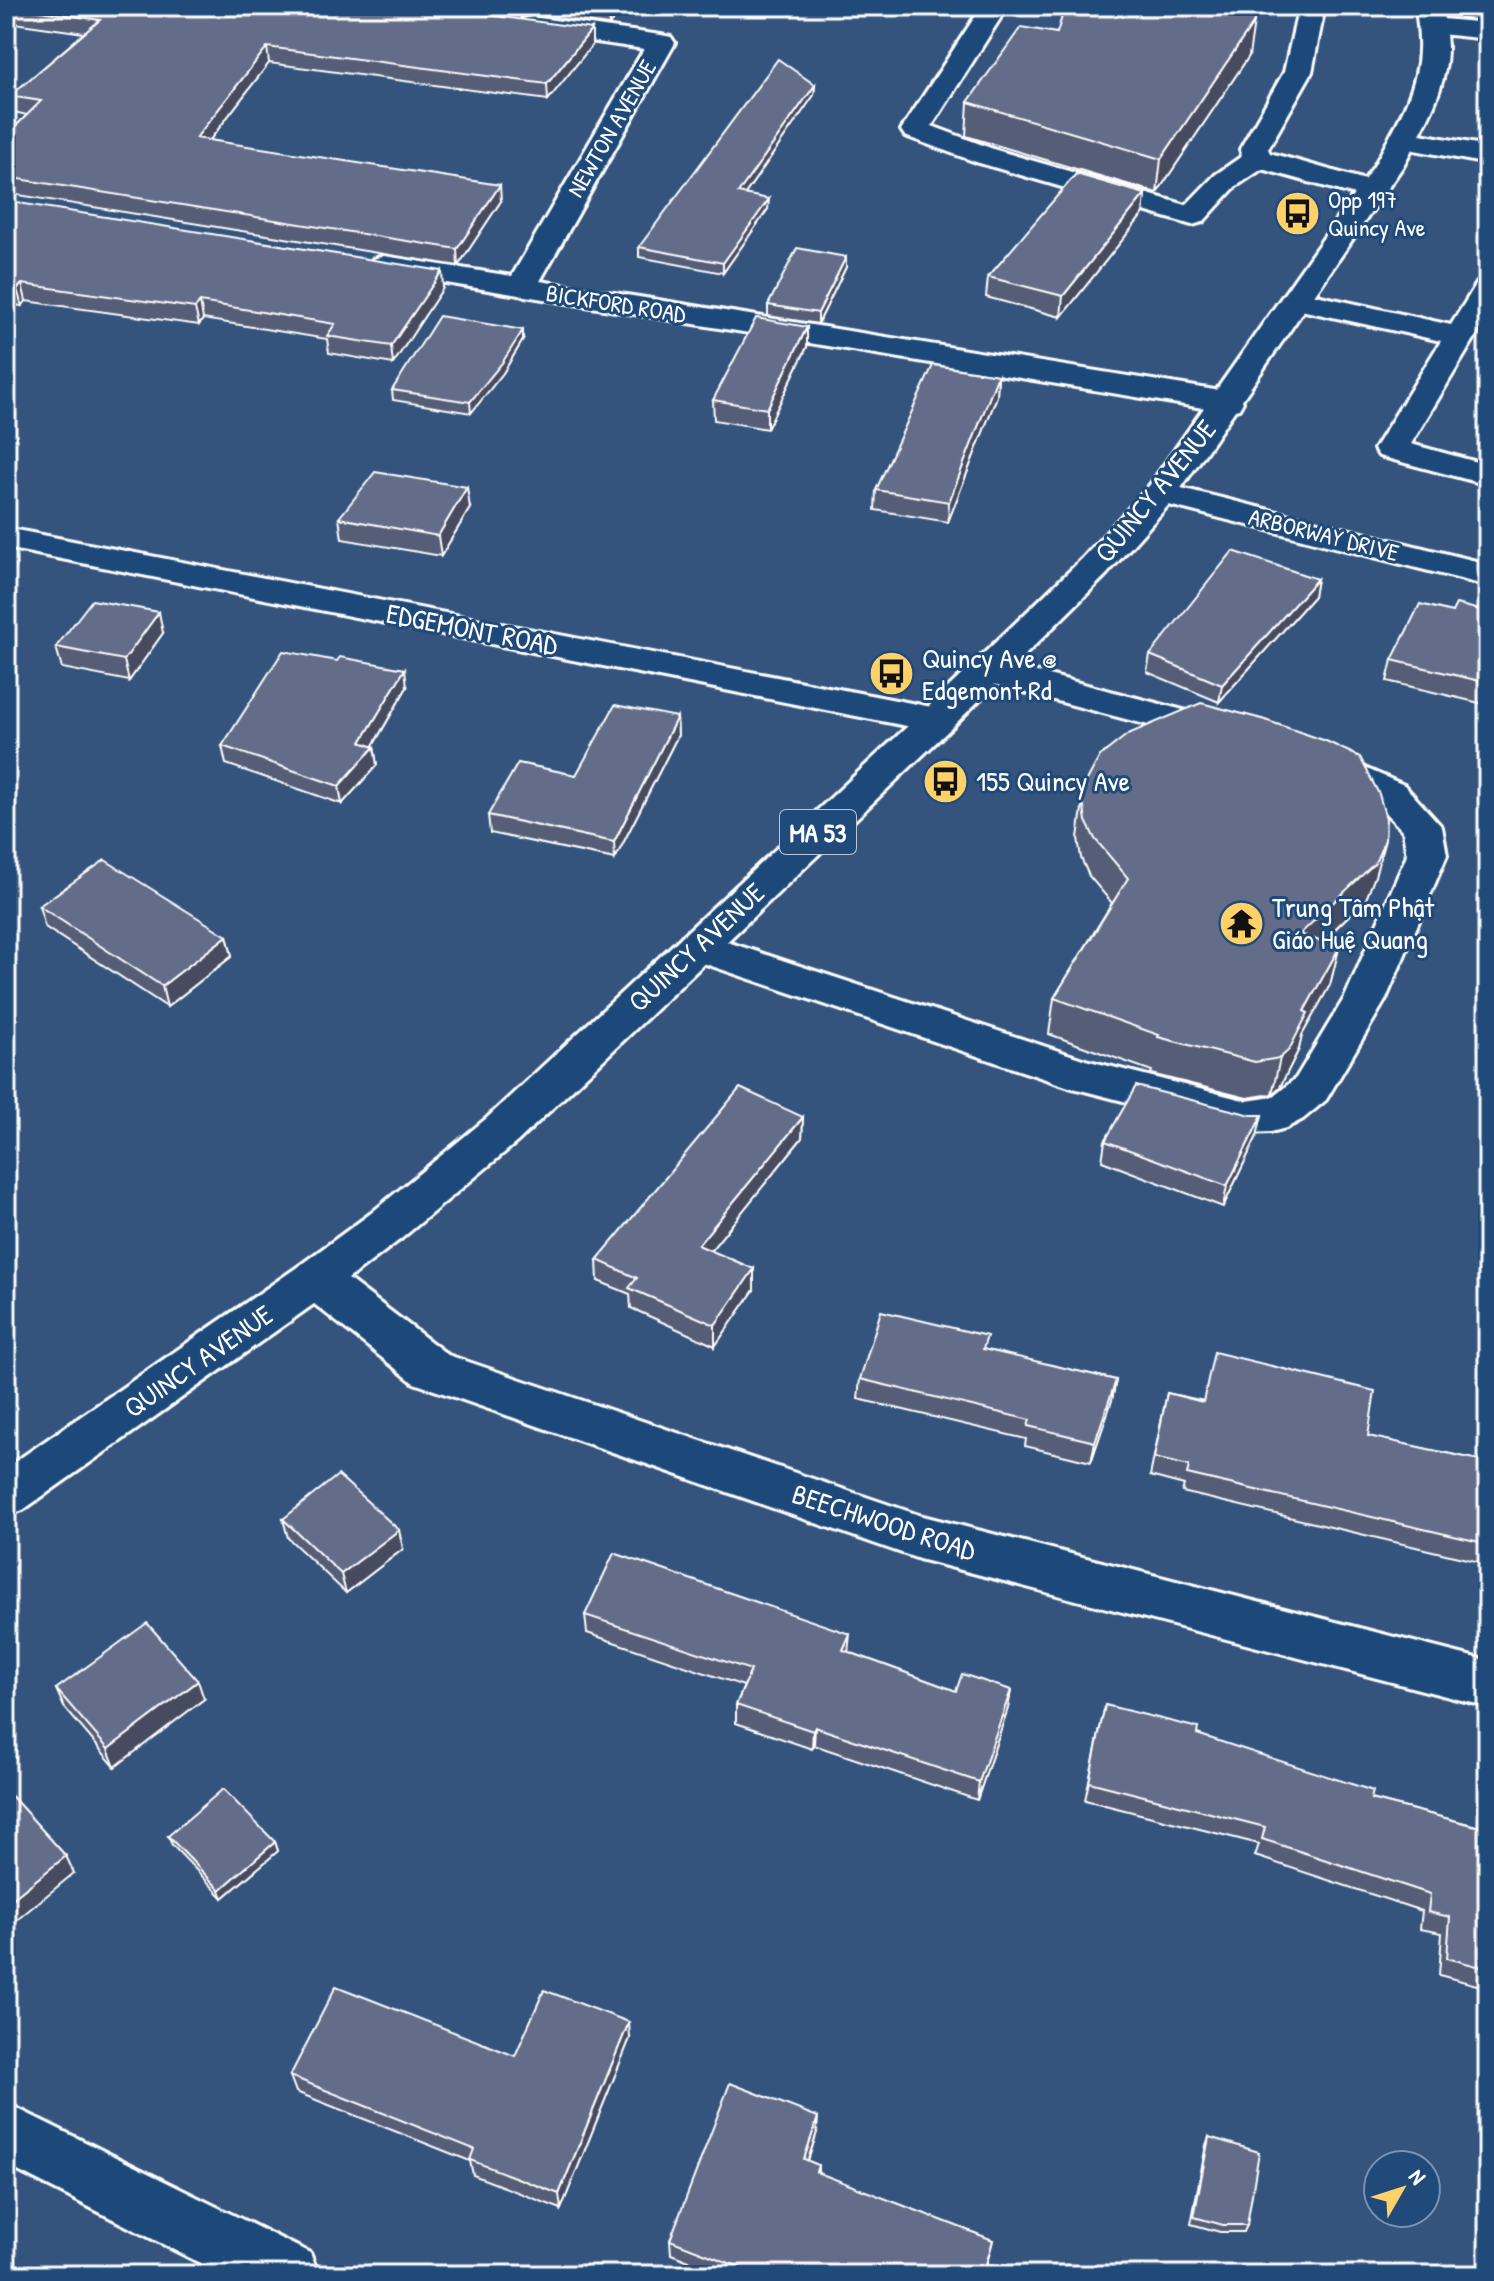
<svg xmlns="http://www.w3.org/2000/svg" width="1494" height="2281" font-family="'Patrick Hand',sans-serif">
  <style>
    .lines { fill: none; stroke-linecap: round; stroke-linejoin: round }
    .minor-casing { stroke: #fff; stroke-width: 6 }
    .major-casing { stroke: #fff; stroke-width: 6 }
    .minor { fill: #1f4a7a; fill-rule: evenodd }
    .major { fill: #1f4a7a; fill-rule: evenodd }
    .wall { fill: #565d76; stroke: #fff; stroke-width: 2 }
    .shaded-wall { fill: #464c60; stroke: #fff; stroke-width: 2 }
    .building { fill: #646c89; stroke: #fff; stroke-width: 2 }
    .labels { text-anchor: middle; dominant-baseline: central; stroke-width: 6; stroke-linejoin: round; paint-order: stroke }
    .far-street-label { font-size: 24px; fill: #fff; stroke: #1f4a7a }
    .far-poi-label { font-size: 24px; fill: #fff; stroke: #1f4a7a; text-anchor: start }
    .shield { fill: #1f4a7a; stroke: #bcc9d7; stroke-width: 2 }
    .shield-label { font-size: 26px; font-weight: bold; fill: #fff }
    .street-label { font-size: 28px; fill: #fff; stroke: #1f4a7a }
    .poi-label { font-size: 28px; fill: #fff; stroke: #1f4a7a; text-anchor: start }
  </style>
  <rect width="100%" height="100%" fill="#34547e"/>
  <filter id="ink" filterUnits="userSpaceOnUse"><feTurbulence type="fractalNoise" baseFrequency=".0125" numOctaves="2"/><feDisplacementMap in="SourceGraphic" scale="16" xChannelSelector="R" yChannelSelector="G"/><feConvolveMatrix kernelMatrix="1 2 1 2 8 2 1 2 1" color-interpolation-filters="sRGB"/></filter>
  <g filter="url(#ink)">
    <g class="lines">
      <defs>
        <g id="minor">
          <polygon points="982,6 1008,6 932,126 996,150 1186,205 1215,175 1242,156 1240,149 1284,72 1299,6 1325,6 1312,72 1268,149 1270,153 1383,185 1388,191 1383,197 1373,200 1262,169 1235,187 1203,222 1192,225 976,162 905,136 901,130"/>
          <polygon points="532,17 661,35 671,37 675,43 540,281 1227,392 1239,395 1243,402 1239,409 1227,412 373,271 369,265 373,259 384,256 512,276 644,49 522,31 519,25 522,19"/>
          <polygon points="1431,18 1488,23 1488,39 1421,32 1418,26 1421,20"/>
          <polygon points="1403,131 1488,146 1488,164 1393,146 1389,140 1393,134"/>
          <polygon points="1488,281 1488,316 1411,444 1488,465 1488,485 1379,456 1374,449 1441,341 1287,307 1282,300 1287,293 1298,291 1451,325 1477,283"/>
          <polygon points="1161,483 1488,564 1488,586 1149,500 1144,493 1149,486"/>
          <polygon points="6,528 937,708 950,711 956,720 950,729 937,732 6,548"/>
          <polygon points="987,659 1237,724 1243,733 1237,742 1224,745 974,679 969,671 974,663"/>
          <polygon points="1321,749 1404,785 1442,827 1447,855 1386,999 1326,1100 1303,1119 1286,1128 1271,1132 1247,1133 1069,1087 682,956 676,946 682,936 697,932 1089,1061 1247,1101 1273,1097 1296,1078 1345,997 1407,855 1403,831 1376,803 1307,771 1302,762 1307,753"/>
          <polygon points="315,1261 331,1266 448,1355 919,1515 1488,1661 1488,1707 919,1559 414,1383 299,1292 292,1279 299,1266"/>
          <polygon points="6,2103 310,2253 319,2275 224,2275 6,2165"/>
        </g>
        <path id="major" d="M1416,6H1442C1444,20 1447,35 1447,50C1446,92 1422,130 1403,166L1173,500L1106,575L950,729L517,1142L402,1238L331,1292L23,1510L6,1516V1468L299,1266L370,1214L487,1118L924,711L1082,559L1149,486L1374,166C1393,130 1418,92 1419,50C1420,36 1417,20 1416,6Z"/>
      </defs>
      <!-- minor casing -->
      <use href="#minor" class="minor-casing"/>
      <!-- major casing -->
      <use href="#major" class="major-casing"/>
      <!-- minor -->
      <use href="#minor" class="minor"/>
      <!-- major -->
      <use href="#major" class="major"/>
    </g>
    <!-- wall -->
    <g class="wall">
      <polygon points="6,6 271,13 592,45 548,100 269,63 210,140 501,201 458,266 6,193 6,136 27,115 14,112 10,96 84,33 6,22"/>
      <polygon points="468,6 624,6 609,25"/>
      <polygon points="1057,33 1249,56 1157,193 966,136 968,102"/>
      <polygon points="815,85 814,95 745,194 768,209 723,273 639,257 639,247"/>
      <polygon points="1145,194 1143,214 1061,317 986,297 988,277"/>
      <polygon points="6,201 443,288 393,364 329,353 327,339 203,319 199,325 26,301 22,306 6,304"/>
      <polygon points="846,257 846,267 818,324 768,316 768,305"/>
      <polygon points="807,327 807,347 767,429 714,420 713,400"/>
      <polygon points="523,340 503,373 471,413 393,400 392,390"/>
      <polygon points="998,375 997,396 948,522 875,510 876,490"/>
      <polygon points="470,508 441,556 342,539 339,518"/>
      <polygon points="1317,579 1314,596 1219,702 1147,672 1150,655"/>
      <polygon points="1452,612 1488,612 1488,705 1387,681 1392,660"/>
      <polygon points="163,633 129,681 62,668 56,647"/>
      <polygon points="407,687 373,746 374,747 377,765 342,804 226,764 222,746"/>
      <polygon points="677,717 678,735 615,859 490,833 488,815 576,775"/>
      <polygon points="1083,801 1375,876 1366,899 1322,942 1339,948 1330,985 1302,1035 1299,1049 1280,1087 1272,1094 1247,1098 1151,1074 1152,1071 1049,1034 1054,998 1112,903 1089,876 1081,858 1078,838"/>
      <polygon points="39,906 227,936 232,956 167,1007 45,927"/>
      <polygon points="803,1117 802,1138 711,1250 754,1290 715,1346 631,1308 630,1294 598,1281 597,1260"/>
      <polygon points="1257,1136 1223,1207 1102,1161 1105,1141"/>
      <polygon points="985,1350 1116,1380 1112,1400 1091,1462 1025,1446 1026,1439 858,1399 860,1379"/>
      <polygon points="1167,1393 1488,1462 1488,1564 1182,1492 1184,1485 1150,1476"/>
      <polygon points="283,1519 403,1549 346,1593 288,1538"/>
      <polygon points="585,1615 849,1652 956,1691 1011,1690 1008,1708 977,1800 814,1745 812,1749 736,1723 736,1705 744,1686 587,1633"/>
      <polygon points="56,1689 204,1699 115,1767 64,1707"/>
      <polygon points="1105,1705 1197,1734 1371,1799 1488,1829 1488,1988 1439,1975 1442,1933 1420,1929 1422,1911 1255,1856 1259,1844 1085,1800"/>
      <polygon points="168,1836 275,1842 278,1851 223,1898 172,1845"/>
      <polygon points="630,2038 561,2209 473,2175 470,2161 296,2092 290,2076 515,2056"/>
      <polygon points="817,2132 808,2161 818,2165 818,2173 993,2240 984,2275 725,2275 671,2254 670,2240"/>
      <polygon points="1209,2137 1247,2225 1244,2232 1220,2232 1191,2224 1206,2145"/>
    </g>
    <!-- shaded-wall -->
    <g class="shaded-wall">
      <polygon points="610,6 624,6 609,25 608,9"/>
      <polygon points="1254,22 1249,56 1157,193 1161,159"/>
      <polygon points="592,29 592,45 548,100 547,84"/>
      <polygon points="267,47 269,63 199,154 196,138"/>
      <polygon points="815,85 814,95 738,204 738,193"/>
      <polygon points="500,185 501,201 458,266 457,249"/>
      <polygon points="1145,194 1143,214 1061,317 1063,296"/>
      <polygon points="769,199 768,209 723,273 723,263"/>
      <polygon points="846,257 846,267 818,324 818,313"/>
      <polygon points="442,271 443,288 393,364 391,346"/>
      <polygon points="22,284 26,301 22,306 17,289"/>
      <polygon points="200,302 203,319 199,325 195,308"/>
      <polygon points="807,327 807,347 767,429 767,409"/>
      <polygon points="523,330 523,340 503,373 471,413 470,402"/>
      <polygon points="998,375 997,396 948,522 949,502"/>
      <polygon points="467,487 470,508 441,556 438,536"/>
      <polygon points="1317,579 1314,596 1219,702 1222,685"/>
      <polygon points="159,612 163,633 129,681 124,660"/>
      <polygon points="405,669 407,687 368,754 374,747 377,765 342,804 339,786 361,742"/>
      <polygon points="677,717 678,735 615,859 614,842"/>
      <polygon points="1385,840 1375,876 1366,899 1292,970 1300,934"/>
      <polygon points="227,936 232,956 167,1007 162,986"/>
      <polygon points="1339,948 1330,985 1302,1035 1299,1049 1280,1087 1272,1094 1280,1058 1304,1011"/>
      <polygon points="1262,1115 1257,1136 1223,1207 1227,1186"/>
      <polygon points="803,1117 802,1138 699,1265 698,1245"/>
      <polygon points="754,1269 754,1290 715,1346 715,1325"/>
      <polygon points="1116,1380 1112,1400 1091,1462 1095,1442"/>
      <polygon points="399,1530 403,1549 346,1593 341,1574"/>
      <polygon points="850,1634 848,1653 843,1650"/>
      <polygon points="198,1681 204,1699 115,1767 108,1749"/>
      <polygon points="1011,1690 1008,1708 977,1800 979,1782"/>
      <polygon points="815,1727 814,1745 812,1749 813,1731"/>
      <polygon points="275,1842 278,1851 223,1898 220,1890"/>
      <polygon points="66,1856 74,1873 6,1929 6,1904"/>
      <polygon points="629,2022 630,2038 561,2209 559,2194"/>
      <polygon points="818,2117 817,2132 803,2174 804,2159"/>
    </g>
    <!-- building -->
    <g class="building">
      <polygon points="6,6 223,6 271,13 278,6 422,6 592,29 547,84 267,47 196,138 500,185 457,249 6,177 6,136 41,101 10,96 100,20"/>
      <polygon points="586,6 610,6 608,9"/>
      <polygon points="1065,6 1255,6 1254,22 1161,159 968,102 1021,27 1057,33"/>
      <polygon points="778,59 815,85 738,193 769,199 723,263 639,247"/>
      <polygon points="1076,174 1145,194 1063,296 988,277"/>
      <polygon points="6,201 442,271 391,346 327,336 335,324 200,302 195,308 22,284 17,289 6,288"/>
      <polygon points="797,248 846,257 818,313 768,305"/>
      <polygon points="439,316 523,330 502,363 470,402 392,390"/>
      <polygon points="756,318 807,327 767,409 713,400"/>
      <polygon points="933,365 998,375 949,502 876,490"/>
      <polygon points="375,472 467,487 438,536 339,518"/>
      <polygon points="1233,551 1317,579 1222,685 1150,655"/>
      <polygon points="92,600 159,612 124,660 56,647"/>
      <polygon points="1420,604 1452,612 1456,604 1488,612 1488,683 1392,660"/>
      <polygon points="283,651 337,661 340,657 405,669 361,742 374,747 339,786 222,746"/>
      <polygon points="1201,703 1262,719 1326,741 1360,757 1379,794 1386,819 1385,840 1375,863 1300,934 1339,948 1304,1011 1308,1013 1289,1050 1280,1058 1255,1062 1158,1037 1159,1035 1054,998 1128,878 1095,839 1086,821 1083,801 1087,780 1100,756 1128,734"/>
      <polygon points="615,705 677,717 614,842 488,815 518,763 576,775"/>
      <polygon points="105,860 227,936 162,986 39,906"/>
      <polygon points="1136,1086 1251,1115 1262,1115 1227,1186 1105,1141"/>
      <polygon points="740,1088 803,1117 698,1245 754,1269 715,1325 629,1288 637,1278 597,1260"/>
      <polygon points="881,1311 987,1336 983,1349 1116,1380 1095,1442 1028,1426 1030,1420 860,1379"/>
      <polygon points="1214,1352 1375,1391 1368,1436 1488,1462 1488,1544 1187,1474 1189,1466 1154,1458 1167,1393 1203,1402"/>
      <polygon points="338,1475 399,1530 341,1574 283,1519"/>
      <polygon points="614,1553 850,1634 843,1650 956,1691 962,1674 1011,1690 979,1782 815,1727 813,1731 736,1705 751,1670 585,1615"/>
      <polygon points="147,1623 198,1681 108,1749 56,1689"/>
      <polygon points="1105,1705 1198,1728 1197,1734 1373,1791 1371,1799 1488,1829 1488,1969 1447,1958 1450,1917 1428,1912 1430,1894 1262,1839 1265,1827 1089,1782"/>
      <polygon points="223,1789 275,1842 220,1890 168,1836"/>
      <polygon points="6,1790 66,1856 6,1904"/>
      <polygon points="336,1986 515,2056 544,1990 629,2022 559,2194 470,2160 474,2149 290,2076"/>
      <polygon points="730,2083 818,2117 804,2159 818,2165 816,2172 993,2240 983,2275 787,2275 781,2273 780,2275 760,2275 670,2240"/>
      <polygon points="1209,2137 1259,2152 1247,2225 1223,2225 1194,2217"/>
      <polygon points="1067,2265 1104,2275 1065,2275"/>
    </g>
  </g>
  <!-- icons -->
  <defs>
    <symbol id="bus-disc" viewBox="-11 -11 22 22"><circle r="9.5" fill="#ffd166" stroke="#1f4a7a"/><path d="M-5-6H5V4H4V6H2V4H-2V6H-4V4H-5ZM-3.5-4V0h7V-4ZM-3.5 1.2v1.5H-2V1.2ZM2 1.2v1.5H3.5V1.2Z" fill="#111"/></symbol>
    <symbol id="temple-disc" viewBox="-11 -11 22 22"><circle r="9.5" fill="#ffd166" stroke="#1f4a7a"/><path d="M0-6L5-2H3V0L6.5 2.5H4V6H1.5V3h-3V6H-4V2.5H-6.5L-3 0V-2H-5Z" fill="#111"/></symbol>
  </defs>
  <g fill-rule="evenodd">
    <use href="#bus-disc" x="1272" y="188" width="51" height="51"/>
    <use href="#bus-disc" x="866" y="648" width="51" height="51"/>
    <use href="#bus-disc" x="920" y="756" width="51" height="51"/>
    <use href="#temple-disc" x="1216" y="898" width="51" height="51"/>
  </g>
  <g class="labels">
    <!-- far-street labels -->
    <g class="far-street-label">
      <text transform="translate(611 128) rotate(-60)">NEWTON AVENUE</text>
      <text transform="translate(616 303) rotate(9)">BICKFORD ROAD</text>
      <text transform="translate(1324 534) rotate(14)">ARBORWAY DRIVE</text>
    </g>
    <!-- far-poi labels -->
    <g class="far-poi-label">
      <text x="1328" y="199">Opp 197<tspan x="1328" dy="28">Quincy Ave</tspan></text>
    </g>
    <!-- shield labels -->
    <rect class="shield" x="780" y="810" width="76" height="44" rx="6"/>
    <g class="shield-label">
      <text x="818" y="832">MA 53</text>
    </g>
    <!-- street labels -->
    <g class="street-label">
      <text transform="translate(1155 491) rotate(-51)">QUINCY AVENUE</text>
      <text transform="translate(472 629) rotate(11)">EDGEMONT ROAD</text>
      <text transform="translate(696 947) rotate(-43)">QUINCY AVENUE</text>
      <text transform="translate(198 1361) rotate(-35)">QUINCY AVENUE</text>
      <text transform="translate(884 1522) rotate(18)">BEECHWOOD ROAD</text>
    </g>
    <!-- poi labels -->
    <g class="poi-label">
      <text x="922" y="658">Quincy Ave @<tspan x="922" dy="32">Edgemont Rd</tspan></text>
      <text x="976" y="781">155 Quincy Ave</text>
      <text x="1272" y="907">Trung Tâm Phật<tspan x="1272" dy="32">Giáo Huệ Quang</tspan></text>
    </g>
  </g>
  <!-- margin -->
  <rect width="1494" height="2281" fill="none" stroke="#1f4a7a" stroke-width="32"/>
  <rect x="16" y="16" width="1462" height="2249" fill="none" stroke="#fff" stroke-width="3" filter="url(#ink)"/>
  <!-- north arrow -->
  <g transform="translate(1402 2189) rotate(51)"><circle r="38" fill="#1f4a7a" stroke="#7992af" stroke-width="2"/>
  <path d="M0-6L14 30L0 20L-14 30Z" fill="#ffd166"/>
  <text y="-12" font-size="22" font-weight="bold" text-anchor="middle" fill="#ffffff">N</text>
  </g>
</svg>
